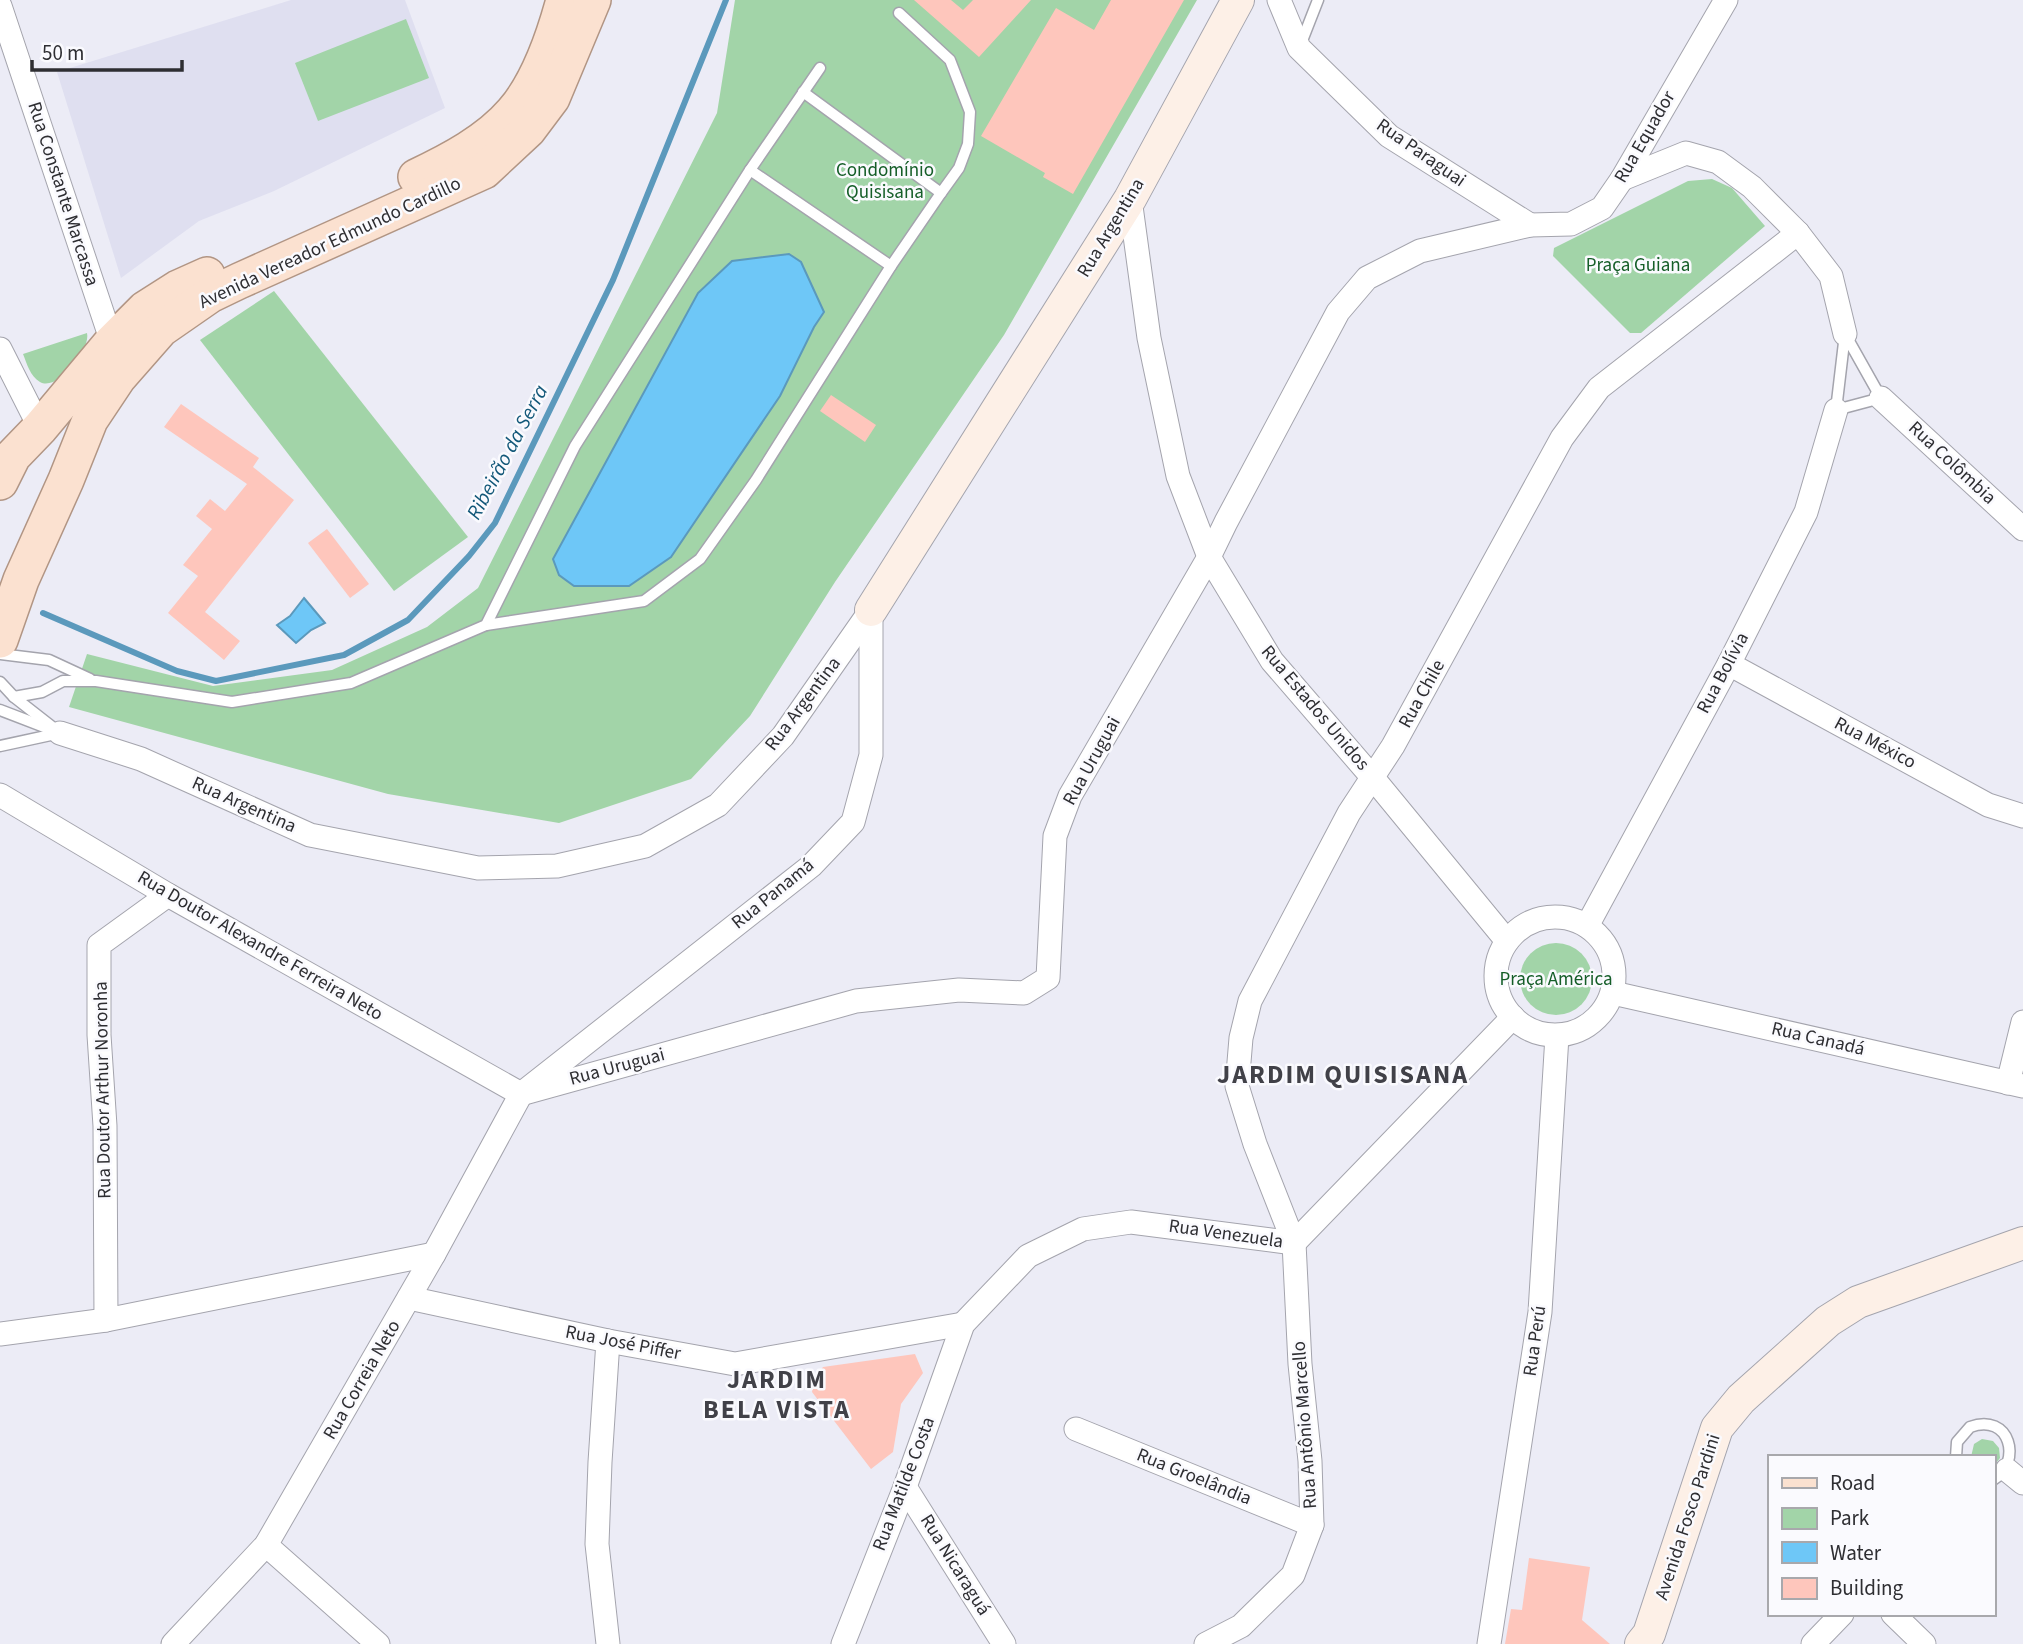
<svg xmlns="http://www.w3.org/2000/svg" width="2023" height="1644" font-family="'Source Sans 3',sans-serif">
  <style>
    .built { fill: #dfdff0 }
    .green { fill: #a2d4a8 }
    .water { fill: #6ec7f7; stroke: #5b99bc; stroke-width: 2 }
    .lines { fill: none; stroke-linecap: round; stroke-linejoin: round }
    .stream { stroke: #5b99bc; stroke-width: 6 }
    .building { fill: #fec6bc }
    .lane-casing { stroke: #a4a4ad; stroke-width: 13 }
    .street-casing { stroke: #a4a4ad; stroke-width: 25 }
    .secondary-casing { stroke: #a4a4ad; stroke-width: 34 }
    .primary-casing { stroke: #b19584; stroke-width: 38 }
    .lane { stroke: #fff; stroke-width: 10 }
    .street { stroke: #fff; stroke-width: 23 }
    .secondary { stroke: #fdf0e7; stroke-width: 32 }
    .primary { stroke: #fbe1d0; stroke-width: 35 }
    .labels { text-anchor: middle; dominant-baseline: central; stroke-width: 5; stroke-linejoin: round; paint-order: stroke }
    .street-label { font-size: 19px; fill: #2e2e32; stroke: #fafafe }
    .park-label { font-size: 19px; fill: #155e28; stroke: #fafafe }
    .water-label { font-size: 21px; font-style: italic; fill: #135879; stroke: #fafafe }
    .district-label { font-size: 26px; font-weight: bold; letter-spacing: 2px; fill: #414148; stroke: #fafafe }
  </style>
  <rect width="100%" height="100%" fill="#ececf6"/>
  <!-- built -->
  <polygon class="built" points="291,0 405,0 445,108 274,191 199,221 121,278 57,72"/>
  <!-- green -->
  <g class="green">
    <polygon points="735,0 1197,0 1004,335 835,582 750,716 691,779 559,823 388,794 69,707 87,654 213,686 332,670 427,627 478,588 717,113"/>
    <polygon points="406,19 429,78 318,121 295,63"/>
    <polygon points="1712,179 1732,188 1765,226 1641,333 1630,333 1553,256 1554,248 1688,181"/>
    <polygon points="274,291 468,537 394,591 200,340"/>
    <path d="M87,333C91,349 58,392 40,382C30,376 27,364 23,354Z"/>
    <circle cx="1556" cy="979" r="36"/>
    <polygon points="1982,1439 1993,1441 1999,1448 2000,1458 1993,1467 1993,1457 1971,1457 1974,1444"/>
  </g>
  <!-- water -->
  <g class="water">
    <polygon points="789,254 801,262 824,312 814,327 780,396 671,557 629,586 574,586 559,575 553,559 698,293 732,261"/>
    <polygon points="304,598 325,623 311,630 296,643 277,625 290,616"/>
  </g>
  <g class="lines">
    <!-- stream -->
    <polyline class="stream" points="43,613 177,671 216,681 344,655 408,620 469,556 495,523 613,280 726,0"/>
  </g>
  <!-- building -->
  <g class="building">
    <polygon points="914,0 951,0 963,10 973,0 1031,0 979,57"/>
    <polygon points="1111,0 1184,0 1073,194 1043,177 1045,173 981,136 1056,8 1094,30"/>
    <polygon points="831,395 876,425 865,442 820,411"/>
    <polygon points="181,404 259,458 253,467 294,500 205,612 240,641 224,660 168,613 198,576 183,565 212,529 196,516 210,499 225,511 247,484 164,427"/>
    <polygon points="327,529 369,584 350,598 308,543"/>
    <polygon points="915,1354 923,1373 901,1404 893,1452 871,1469 812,1392 814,1380 823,1367"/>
    <polygon points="1529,1558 1590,1567 1582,1620 1610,1644 1505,1644 1511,1609 1522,1610"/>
  </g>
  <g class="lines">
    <defs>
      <g id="lane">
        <polyline points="899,13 950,60 970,112 968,144 959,168 941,193"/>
        <polyline points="1300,46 1318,0"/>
        <polyline points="750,170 891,266"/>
        <polygon points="1845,334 1881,398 1836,410"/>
        <polyline points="486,625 644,601 700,559 756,480 891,266 941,193 803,92"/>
        <polyline points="0,654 49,660 90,679"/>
        <polyline points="0,682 14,697 60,733"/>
        <polyline points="14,697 42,692 63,681 96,681 232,702 351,683 486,625 575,446 750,170 820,68"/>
        <polyline points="0,710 47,728"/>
        <polyline points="0,746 60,733"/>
        <path d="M1956,1457L1957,1442L1970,1427C2010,1412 2023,1462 1993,1480"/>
      </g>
      <g id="street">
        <polyline points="1279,0 1299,48 1389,136 1530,225"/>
        <polyline points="0,6 112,342"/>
        <polyline points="1622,179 1686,153 1718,162 1752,187 1798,233 1831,276 1845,334"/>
        <polyline points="1130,199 1149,338 1178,476 1209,557 1272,661 1373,778 1507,941"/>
        <polyline points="0,349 40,428"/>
        <polyline points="1881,398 2023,529"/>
        <polyline points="1729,664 1988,805 2023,816"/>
        <polyline points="60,733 141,759 310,835 478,868 557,866 645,846 718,805 783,736 871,610"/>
        <polyline points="0,795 168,895 521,1094"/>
        <circle cx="1555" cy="976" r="59"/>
        <polyline points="1587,926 1729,664 1806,512 1836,410"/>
        <polyline points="1613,993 2023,1086"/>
        <polyline points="2008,1083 2023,1022"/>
        <polyline points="521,1094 856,1001 959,990 1024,993 1048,978 1055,836 1070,796 1209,557 1226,522 1338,312 1367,278 1420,251 1530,225 1571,224 1602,208 1622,179 1726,0"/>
        <polyline points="409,1298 608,1341 735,1364 963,1324"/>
        <polyline points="106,1320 105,1126 99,1035 99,945 168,895"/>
        <polyline points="0,1334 106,1320 434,1254"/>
        <polyline points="608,1341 600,1462 597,1544 608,1644"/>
        <polyline points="1076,1429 1312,1525"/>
        <polyline points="2007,1470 2023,1483"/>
        <polyline points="905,1487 1004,1644"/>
        <polyline points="266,1545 378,1644"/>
        <polyline points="1893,1614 1924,1644"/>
        <polyline points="173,1644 266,1545 434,1254 521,1094 811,866 853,822 871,755 871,610"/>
        <polyline points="843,1644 905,1487 963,1324 1028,1256 1083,1229 1131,1222 1294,1243 1513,1017"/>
        <polyline points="1206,1644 1241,1626 1293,1575 1312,1525 1310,1461 1300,1364 1294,1243 1255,1144 1237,1086 1241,1038 1250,1001 1349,813 1393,746 1562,438 1599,388 1798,233"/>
        <polyline points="1489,1644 1540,1312 1557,1036"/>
        <polyline points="1813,1644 1842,1614"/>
      </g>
      <g id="secondary">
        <polyline points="871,610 1130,199 1238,0"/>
        <polyline points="1641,1644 1649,1634 1717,1428 1741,1399 1828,1321 1858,1302 2023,1243"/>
      </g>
      <g id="primary">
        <path d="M416,177C450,161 488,141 513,112C539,82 554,37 564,0"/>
        <polyline points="0,482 13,456 40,428 112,342 145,309 178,288 207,275"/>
        <polyline points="0,640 21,580 66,480 90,420 118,378 161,329 210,295 239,281 484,171 528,130 552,98 593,0"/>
      </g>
    </defs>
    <!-- lane casing -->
    <use href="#lane" class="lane-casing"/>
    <!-- street casing -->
    <use href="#street" class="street-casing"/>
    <!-- secondary casing -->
    <use href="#secondary" class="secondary-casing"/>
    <!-- primary casing -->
    <use href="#primary" class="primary-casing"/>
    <!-- lane -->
    <use href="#lane" class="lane"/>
    <!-- street -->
    <use href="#street" class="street"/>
    <!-- secondary -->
    <use href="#secondary" class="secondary"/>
    <!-- primary -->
    <use href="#primary" class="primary"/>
  </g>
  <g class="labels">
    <!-- street labels -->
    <g class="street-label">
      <text transform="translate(1645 137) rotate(-60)">Rua Equador</text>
      <text transform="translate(1421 153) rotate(35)">Rua Paraguai</text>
      <text transform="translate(63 194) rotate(72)">Rua Constante Marcassa</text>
      <text transform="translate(1111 228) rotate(-59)">Rua Argentina</text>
      <text transform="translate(330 243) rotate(-25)">Avenida Vereador Edmundo Cardillo</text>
      <text transform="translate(1952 463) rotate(43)">Rua Colômbia</text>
      <text transform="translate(1723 673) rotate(-62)">Rua Bolívia</text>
      <text transform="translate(1422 694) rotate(-61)">Rua Chile</text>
      <text transform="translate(803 704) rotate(-53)">Rua Argentina</text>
      <text transform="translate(1315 708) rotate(50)">Rua Estados Unidos</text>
      <text transform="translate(1875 743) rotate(28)">Rua México</text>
      <text transform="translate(1092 761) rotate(-61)">Rua Uruguai</text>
      <text transform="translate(244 805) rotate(24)">Rua Argentina</text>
      <text transform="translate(773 894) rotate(-39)">Rua Panamá</text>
      <text transform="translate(260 946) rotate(30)">Rua Doutor Alexandre Ferreira Neto</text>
      <text transform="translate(1818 1039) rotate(13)">Rua Canadá</text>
      <text transform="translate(617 1067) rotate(-15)">Rua Uruguai</text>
      <text transform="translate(103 1090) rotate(-91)">Rua Doutor Arthur Noronha</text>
      <text transform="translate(1226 1234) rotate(8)">Rua Venezuela</text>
      <text transform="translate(1535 1341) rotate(-82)">Rua Perú</text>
      <text transform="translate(623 1343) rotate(11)">Rua José Piffer</text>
      <text transform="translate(362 1380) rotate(-60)">Rua Correia Neto</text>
      <text transform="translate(1305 1425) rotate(-94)">Rua Antônio Marcello</text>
      <text transform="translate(1194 1477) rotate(22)">Rua Groelândia</text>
      <text transform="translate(904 1484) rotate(-69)">Rua Matilde Costa</text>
      <text transform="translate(1688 1517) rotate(-72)">Avenida Fosco Pardini</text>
      <text transform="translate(955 1565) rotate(58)">Rua Nicaraguá</text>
    </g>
    <!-- park labels -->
    <g class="park-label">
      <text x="885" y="170">Condomínio<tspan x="885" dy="22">Quisisana</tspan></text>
      <text x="1638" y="265">Praça Guiana</text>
      <text x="1556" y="979">Praça América</text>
    </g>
    <!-- water labels -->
    <g class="water-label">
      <text transform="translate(507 452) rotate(-62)">Ribeirão da Serra</text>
    </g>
    <!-- district labels -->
    <g class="district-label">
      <text x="1343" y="1074">JARDIM QUISISANA</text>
      <text x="777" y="1379">JARDIM<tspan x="777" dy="30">BELA VISTA</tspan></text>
    </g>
  </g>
  <!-- legend -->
  <rect x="1768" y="1455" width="228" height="161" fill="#fafafe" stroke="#a8a8ac" stroke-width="2"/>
  <rect x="1782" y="1478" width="35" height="10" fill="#fbe1d0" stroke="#a8a8ac" stroke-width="2"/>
  <text x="1830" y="1490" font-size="21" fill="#2e2e32">Road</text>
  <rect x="1782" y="1508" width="35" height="21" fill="#a2d4a8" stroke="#a8a8ac" stroke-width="2"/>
  <text x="1830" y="1525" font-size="21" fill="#2e2e32">Park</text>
  <rect x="1782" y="1542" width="35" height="21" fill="#6ec7f7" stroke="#a8a8ac" stroke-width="2"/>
  <text x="1830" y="1560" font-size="21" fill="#2e2e32">Water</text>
  <rect x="1782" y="1578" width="35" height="21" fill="#fec6bc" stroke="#a8a8ac" stroke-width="2"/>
  <text x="1830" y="1595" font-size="21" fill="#2e2e32">Building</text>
  <!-- scale -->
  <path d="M32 60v10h150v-10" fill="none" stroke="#2e2e32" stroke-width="3.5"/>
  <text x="42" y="60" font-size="21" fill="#2e2e32" stroke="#fafafe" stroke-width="5" paint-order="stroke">50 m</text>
</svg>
